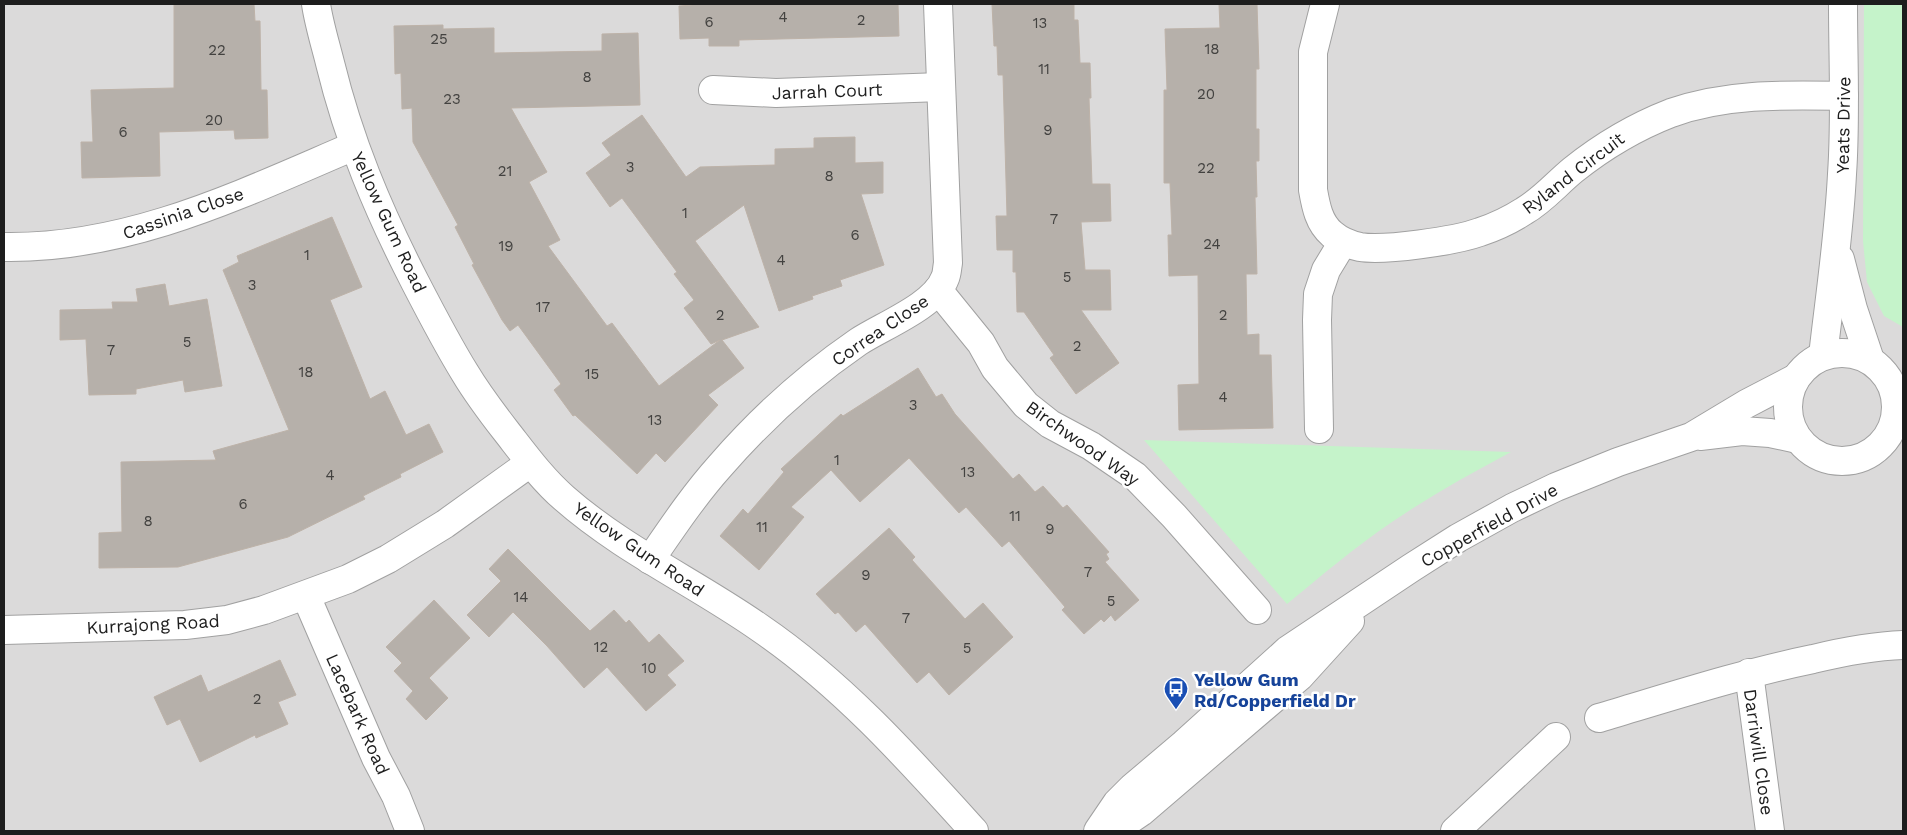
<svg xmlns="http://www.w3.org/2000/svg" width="1907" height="835" font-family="'Work Sans',sans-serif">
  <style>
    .residential { fill: #dbdada }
    .park { fill: #c5f3ca }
    .building { fill: #b6b0aa; stroke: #bdb2a8 }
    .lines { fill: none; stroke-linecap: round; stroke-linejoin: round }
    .minor-casing { stroke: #a1a1a1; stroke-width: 30 }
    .minor { stroke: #fff; stroke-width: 28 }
    .labels { text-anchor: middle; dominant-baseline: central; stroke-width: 5; stroke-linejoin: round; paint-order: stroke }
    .number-label { font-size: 15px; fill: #434240 }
    .street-label { font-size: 18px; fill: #1d1d1d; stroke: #fff }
    .transit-label { font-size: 18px; font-weight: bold; fill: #164399; stroke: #fff; text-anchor: start }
  </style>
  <rect width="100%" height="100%" fill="#edebe4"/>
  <!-- residential -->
  <rect class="residential" x="4" y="4" width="1899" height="827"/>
  <!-- park -->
  <g class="park">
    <polygon points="1864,4 1903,4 1903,327 1884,316 1867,282 1863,241"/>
    <path d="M1144,440L1511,452C1470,474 1430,496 1392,522C1355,547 1321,576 1287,604Z"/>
  </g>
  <!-- building -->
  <g class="building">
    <polygon points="174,4 254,4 255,21 260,21 261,90 267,90 268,138 235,139 234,130 159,132 160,176 82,178 81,142 93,142 91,90 174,88"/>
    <polygon points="692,4 898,4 899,36 739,40 739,46 709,46 709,38 680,39 679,6 692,5"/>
    <polygon points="992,4 1074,4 1074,20 1078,20 1080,63 1090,63 1091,98 1089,98 1092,184 1110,184 1111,221 1081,222 1085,270 1110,270 1111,310 1081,310 1119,363 1076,394 1050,358 1054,355 1024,312 1017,312 1016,272 1013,272 1013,250 997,250 996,216 1007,216 1003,75 998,75 997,46 994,46"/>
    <polygon points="1219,4 1257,4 1259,69 1256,69 1256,129 1259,129 1259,161 1256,161 1257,197 1255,197 1257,274 1246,274 1247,335 1259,334 1259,355 1271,355 1273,428 1179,430 1178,385 1199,384 1198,275 1169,276 1168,235 1172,235 1170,183 1164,183 1164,90 1167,90 1165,29 1220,28"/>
    <polygon points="443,25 443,29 494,28 494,53 602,51 602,34 638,33 640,105 511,108 547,172 529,182 560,240 548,246 607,326 612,323 659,386 720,340 711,344 684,308 694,300 674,274 677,272 622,198 610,207 586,173 611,155 602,143 642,115 686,177 700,167 775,165 775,149 814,148 814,138 855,137 855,163 883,162 883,193 861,194 884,265 840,280 842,286 812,296 813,299 779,311 744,205 695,241 759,327 722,340 744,368 708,395 718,405 665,462 656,453 637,474 575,415 573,416 554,390 561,384 518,325 510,331 502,320 472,265 474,264 455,227 458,225 413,142 412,108 402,109 401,73 395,74 394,26"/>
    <polygon points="332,217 362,287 330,300 370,399 385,391 406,435 429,424 443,452 400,474 401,477 363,496 365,499 288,537 178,567 99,568 99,533 122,532 121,462 216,460 213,451 289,430 223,270 239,262 237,256"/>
    <polygon points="165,284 169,306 207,299 222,386 185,392 183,380 136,389 136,394 89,395 86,339 60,340 60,310 113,309 112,302 138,302 136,289"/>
    <polygon points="918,368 936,397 942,394 955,414 1013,479 1019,474 1035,492 1043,486 1063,508 1067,505 1109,552 1106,554 1109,559 1105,562 1139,600 1115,621 1111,615 1104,622 1101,619 1084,634 1062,610 1065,607 1009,541 1002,547 966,507 959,513 909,458 860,502 831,470 791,507 804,517 759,570 720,536 743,509 748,514 784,472 781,469 841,414 843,416"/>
    <polygon points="889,528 915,557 912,560 965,619 983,603 1013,637 949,695 929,672 917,683 865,624 856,632 838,612 835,614 816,594"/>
    <polygon points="508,549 590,631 614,610 626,623 629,620 649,643 659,634 684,661 667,675 676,685 646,711 607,667 584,688 547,646 513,612 489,637 467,615 501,581 489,569"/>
    <polygon points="434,600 470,638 429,678 448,698 426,720 406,699 413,691 394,671 402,663 386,647"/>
    <polygon points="280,660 296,695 278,702 288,724 256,738 255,735 200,762 180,719 167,725 154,697 201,675 208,692"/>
  </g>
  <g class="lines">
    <defs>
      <g id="minor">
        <path d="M316,4C319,24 325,43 330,63C349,141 378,210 415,282C431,313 447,344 465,373C477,393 492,413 506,431C524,454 542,479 564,498C623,550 696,583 760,628C842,684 908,758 974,831"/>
        <path d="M1325,4L1313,52V190C1316,207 1319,223 1332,234C1340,241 1350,245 1360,247C1384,251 1455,241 1480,232C1495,227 1510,220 1524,211C1543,200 1556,184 1573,170C1603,146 1635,127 1671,113C1727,93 1786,95 1844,96"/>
        <polyline points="713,90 776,93 941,87"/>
        <path d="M4,247C130,249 241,194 354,146"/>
        <polyline points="1840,259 1853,309 1870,360"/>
        <polyline points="938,290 981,343 995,368 1026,405 1050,424 1091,446 1135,476 1174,516 1257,610"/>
        <circle cx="1842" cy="407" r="54"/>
        <path d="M1823,356C1830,295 1839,235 1842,174C1846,118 1843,61 1843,4"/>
        <polyline points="1319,429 1317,320 1318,294 1326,270 1343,242"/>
        <polyline points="1700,436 1742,431 1770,433 1798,439"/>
        <path d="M650,560C672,528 694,495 720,466C760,420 807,377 858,342C882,326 935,306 945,278C947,274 947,268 948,263L938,4"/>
        <polyline points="306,596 376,758 396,796 410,831"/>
        <polyline points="4,630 185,625 227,620 264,610 348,579 388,559 445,524 530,463"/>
        <polyline points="1749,673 1770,831"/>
        <path d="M1599,718C1670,697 1740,674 1813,659C1842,652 1873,646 1903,645"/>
        <polyline points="1098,831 1117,803 1132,788 1184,744 1288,650 1411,568 1458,538 1512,508 1556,487 1618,462 1691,437 1746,404 1796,378"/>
        <polyline points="1113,831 1141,812 1300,676 1350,621"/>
        <polyline points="1455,831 1556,737"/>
      </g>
    </defs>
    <!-- minor casing -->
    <use href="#minor" class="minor-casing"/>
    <!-- minor -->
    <use href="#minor" class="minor"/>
  </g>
  <!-- icons -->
  <defs>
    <symbol id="bus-pin" viewBox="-11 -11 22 30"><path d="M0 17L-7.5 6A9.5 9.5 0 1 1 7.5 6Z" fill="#1a4fb4" stroke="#fff"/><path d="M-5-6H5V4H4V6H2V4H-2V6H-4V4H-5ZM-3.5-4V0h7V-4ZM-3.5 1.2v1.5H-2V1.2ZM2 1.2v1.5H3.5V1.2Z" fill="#fff"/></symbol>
  </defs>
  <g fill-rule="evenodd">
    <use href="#bus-pin" x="1162" y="675" width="28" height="38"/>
  </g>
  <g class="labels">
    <!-- number labels -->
    <g class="number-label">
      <text x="783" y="17">4</text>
      <text x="861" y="20">2</text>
      <text x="709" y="22">6</text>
      <text x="1040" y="23">13</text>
      <text x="439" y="39">25</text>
      <text x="1212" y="49">18</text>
      <text x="217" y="50">22</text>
      <text x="1044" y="69">11</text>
      <text x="587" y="77">8</text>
      <text x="1206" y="94">20</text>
      <text x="452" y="99">23</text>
      <text x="214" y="120">20</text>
      <text x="1048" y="130">9</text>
      <text x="123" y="132">6</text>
      <text x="630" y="167">3</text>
      <text x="1206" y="168">22</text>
      <text x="505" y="171">21</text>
      <text x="829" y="176">8</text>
      <text x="685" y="213">1</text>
      <text x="1054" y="219">7</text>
      <text x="855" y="235">6</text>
      <text x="1212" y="244">24</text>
      <text x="506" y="246">19</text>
      <text x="307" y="255">1</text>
      <text x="781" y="260">4</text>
      <text x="1067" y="277">5</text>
      <text x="252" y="285">3</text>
      <text x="543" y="307">17</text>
      <text x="720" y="315">2</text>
      <text x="1223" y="315">2</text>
      <text x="187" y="342">5</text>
      <text x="1077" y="346">2</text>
      <text x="111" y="350">7</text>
      <text x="306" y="372">18</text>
      <text x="592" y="374">15</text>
      <text x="1223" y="397">4</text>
      <text x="913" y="405">3</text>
      <text x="655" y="420">13</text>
      <text x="837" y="460">1</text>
      <text x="968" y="472">13</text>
      <text x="330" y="475">4</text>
      <text x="243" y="504">6</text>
      <text x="1015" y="516">11</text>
      <text x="148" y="521">8</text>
      <text x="762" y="527">11</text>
      <text x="1050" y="529">9</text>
      <text x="1088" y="572">7</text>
      <text x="866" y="575">9</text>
      <text x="521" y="597">14</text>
      <text x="1111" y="601">5</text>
      <text x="906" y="618">7</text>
      <text x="601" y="647">12</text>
      <text x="967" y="648">5</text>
      <text x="649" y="668">10</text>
      <text x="257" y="699">2</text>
    </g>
    <!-- street labels -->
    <g class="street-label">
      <text transform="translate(827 91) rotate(-2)">Jarrah Court</text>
      <text transform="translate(1843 125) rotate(-89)">Yeats Drive</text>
      <text transform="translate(1573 173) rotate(-37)">Ryland Circuit</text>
      <text transform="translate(183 213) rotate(-19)">Cassinia Close</text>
      <text transform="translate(389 222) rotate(65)">Yellow Gum Road</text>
      <text transform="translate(880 330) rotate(-34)">Correa Close</text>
      <text transform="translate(1083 443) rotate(35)">Birchwood Way</text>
      <text transform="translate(1489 525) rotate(-29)">Copperfield Drive</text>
      <text transform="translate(639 549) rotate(34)">Yellow Gum Road</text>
      <text transform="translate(153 624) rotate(-3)">Kurrajong Road</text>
      <text transform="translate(358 714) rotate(66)">Lacebark Road</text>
      <text transform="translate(1759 752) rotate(82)">Darriwill Close</text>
    </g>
    <!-- transit labels -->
    <g class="transit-label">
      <text x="1194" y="679">Yellow Gum<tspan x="1194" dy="21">Rd/Copperfield Dr</tspan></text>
    </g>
  </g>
  <!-- border -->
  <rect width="1907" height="835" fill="none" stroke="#1d1d1d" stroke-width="10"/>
</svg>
